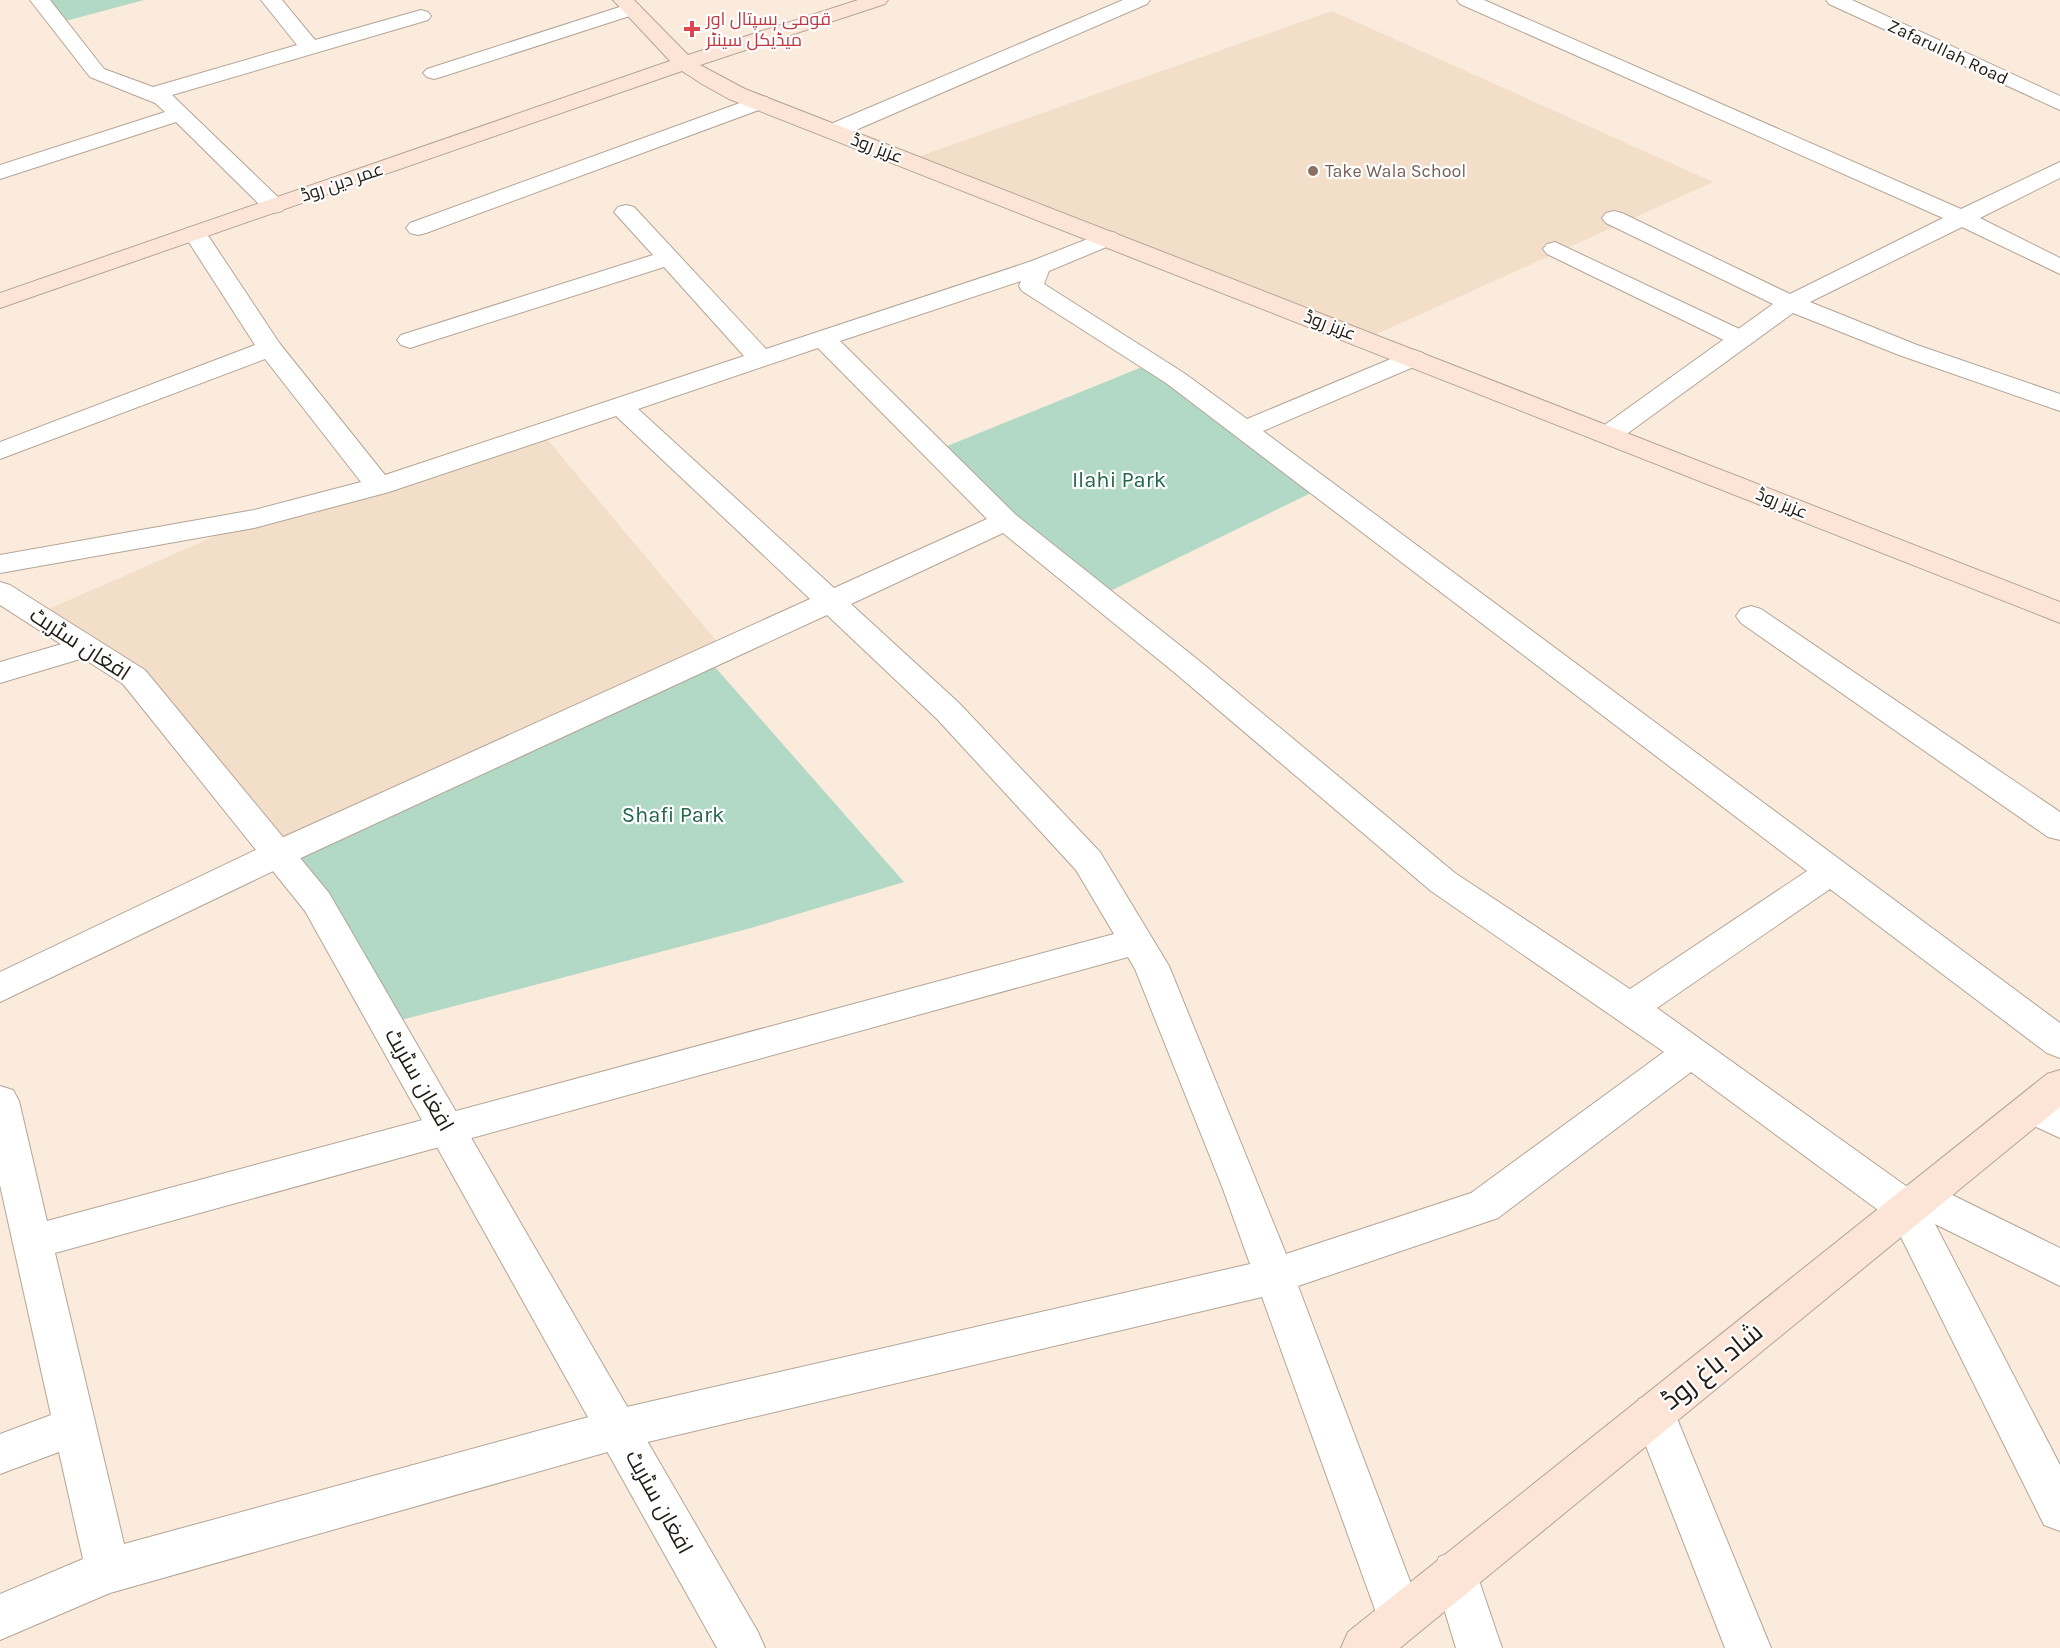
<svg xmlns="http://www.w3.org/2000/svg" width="2060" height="1648" font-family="Karla,Cairo,sans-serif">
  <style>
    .built { fill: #f3dec9 }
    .green { fill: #b1d9c5 }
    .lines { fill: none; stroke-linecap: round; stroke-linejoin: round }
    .service-casing { stroke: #b3a597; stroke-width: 2 }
    .minor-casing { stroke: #b3a597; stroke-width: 2 }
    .tertiary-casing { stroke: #b3a597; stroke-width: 2 }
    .secondary-casing { stroke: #b3a597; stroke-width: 2 }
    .service { fill: #fff; fill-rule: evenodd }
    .minor { fill: #fff; fill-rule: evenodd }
    .tertiary { fill: #fff; fill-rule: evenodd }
    .secondary { fill: #fce5d7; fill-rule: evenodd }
    .health-dot { fill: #e0444e; stroke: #fff; stroke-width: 2 }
    .education-dot { fill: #8d6e63; stroke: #fff; stroke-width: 2 }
    .labels { text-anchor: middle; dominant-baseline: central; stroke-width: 4.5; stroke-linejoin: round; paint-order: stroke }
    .far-health-label { font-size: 18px; fill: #be3a42; stroke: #fff; text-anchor: start }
    .far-street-label { font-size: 18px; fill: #211c16; stroke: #fff }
    .far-education-label { font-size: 18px; fill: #785e54; stroke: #fff; text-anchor: start }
    .park-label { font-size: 22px; fill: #23654b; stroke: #fff }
    .street-label { font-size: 22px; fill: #211c16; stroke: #fff }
    .near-street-label { font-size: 27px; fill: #211c16; stroke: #fff }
  </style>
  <rect width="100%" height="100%" fill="#faebdc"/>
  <!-- built -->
  <g class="built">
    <polygon points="1332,11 1713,182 1366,339 909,160"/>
    <polygon points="541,432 724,650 278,854 134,677 35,615 254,519"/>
  </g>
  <!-- green -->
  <g class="green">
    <polygon points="40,0 144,0 58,23"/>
    <polygon points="1152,363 1321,488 1100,596 935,451"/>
    <polygon points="707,658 904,882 751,928 386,1024 278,854"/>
  </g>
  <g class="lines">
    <defs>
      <g id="service">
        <polygon points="1123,0 1150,0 1147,4 842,136 834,138 826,136 823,131 826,126"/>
        <polygon points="1555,242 1750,334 1754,339 1750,344 1741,347 1732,344 1547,254 1543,249 1547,244"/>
      </g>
      <g id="minor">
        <polygon points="30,0 50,0 104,69 153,87 297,45 261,0 282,0 315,40 421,10 428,12 431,16 428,20 172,95 282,201 286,206 282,211 274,213 266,211 176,122 0,179 0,165 165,112 155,103 90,77"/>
        <polygon points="1457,0 1484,0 1961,209 2060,162 2060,178 1980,218 2060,258 2060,274 1962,227 1810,302 1917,345 2060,394 2060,411 1899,355 1793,313 1617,441 1608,443 1599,441 1595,435 1599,429 1773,304 1606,223 1602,218 1606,213 1614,211 1622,213 1790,294 1943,218 1460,4"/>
        <polygon points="632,3 639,5 642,9 639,13 441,77 434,79 427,77 423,73 427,69"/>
        <polygon points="759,96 767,97 770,102 767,107 426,233 418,235 410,233 406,228 410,223"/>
        <path d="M626,205L634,207L766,349L1029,262L1108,231L1116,233L1120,238L1116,243L1049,271L1044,284L1184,373L1247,419L1405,353L1414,350L1423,353L1427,358L1423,363L1263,431L2060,1023V1058L2047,1053L1830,889L1657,1008L1906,1186L1920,1181L1934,1186L2060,1248V1286L1935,1224L2060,1465V1531L2044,1525L1893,1221L1691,1072L1498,1218L1298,1286L1424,1618L1417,1634L1401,1641L1385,1634L1378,1618L1262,1297L618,1449L110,1593L0,1640V1594L83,1559L59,1452L0,1474V1434L51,1415L0,1185V1086L13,1090L19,1101L47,1221L1114,934L1076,870L937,719L827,615L290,863L0,1002V972L266,845L810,599L616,416L389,492L254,528L0,573V555L254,510L361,482L265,359L0,459V442L255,345L183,233L187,228L195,226L203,228L280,344L385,475L744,356L664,267L419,345L410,348L401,345L397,340L401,335L653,255L614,212L618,207ZM1021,281L1019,286L1022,291L1166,383L1807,871L1630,989L1455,873L1197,659L1016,515L840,341ZM818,348L987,519L834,588L638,409ZM1003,533L1175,673L1431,891L1664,1052L1471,1193L1286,1254L1169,966L1100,852L959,703L851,604ZM1128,957L1135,969L1223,1189L1250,1264L618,1409L124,1544L55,1253Z"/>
        <polygon points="1751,606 1761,609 2060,812 2060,840 2048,837 1741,623 1736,616 1741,609"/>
        <polygon points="86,637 97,640 101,647 97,654 0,683 0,662"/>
        <polygon points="2032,1092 2060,1104 2060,1138 2019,1119 2013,1108 2019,1097"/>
        <polygon points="1654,1393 1669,1399 1771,1648 1725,1648 1633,1413 1639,1399"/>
        <polygon points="1455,1551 1471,1557 1502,1648 1456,1648 1433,1573 1439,1557"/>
      </g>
      <g id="tertiary">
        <polygon points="1826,0 1852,0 2060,96 2060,110 1829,4"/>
        <polygon points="0,582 10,585 145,670 329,893 758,1632 765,1648 717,1648 305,911 123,684 0,605"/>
      </g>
      <g id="secondary">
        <polygon points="613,0 634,0 688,55 858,0 888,0 885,4 700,65 745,89 2060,602 2060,623 729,99 702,84 682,71 0,308 0,293 670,61"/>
        <polygon points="2060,1070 2060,1107 1400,1648 1341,1648 1348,1632 2047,1074"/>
      </g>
    </defs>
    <!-- service casing -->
    <use href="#service" class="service-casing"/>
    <!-- minor casing -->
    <use href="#minor" class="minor-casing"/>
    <!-- tertiary casing -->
    <use href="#tertiary" class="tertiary-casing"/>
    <!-- secondary casing -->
    <use href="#secondary" class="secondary-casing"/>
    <!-- service -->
    <use href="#service" class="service"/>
    <!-- minor -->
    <use href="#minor" class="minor"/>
    <!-- tertiary -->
    <use href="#tertiary" class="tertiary"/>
    <!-- secondary -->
    <use href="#secondary" class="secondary"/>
  </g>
  <!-- markers -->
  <path class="health-dot" d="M689 20h6v6h6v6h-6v6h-6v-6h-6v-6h6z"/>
  <circle class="education-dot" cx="1313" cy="171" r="6"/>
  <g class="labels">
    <!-- far-health labels -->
    <g class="far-health-label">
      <text x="706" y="19">قومی ہسپتال اور<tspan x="706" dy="21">میڈیکل سینٹر</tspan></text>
    </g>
    <!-- far-street labels -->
    <g class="far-street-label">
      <text transform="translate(1948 52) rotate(25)">Zafarullah Road</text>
      <text transform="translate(877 148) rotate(21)">عزیز روڈ</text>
      <text transform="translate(342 182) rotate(-19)">عمر دین روڈ</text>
      <text transform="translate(1330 325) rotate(21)">عزیز روڈ</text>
      <text transform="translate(1782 503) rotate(22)">عزیز روڈ</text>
    </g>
    <!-- far-education labels -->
    <g class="far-education-label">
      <text x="1325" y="171">Take Wala School</text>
    </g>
    <!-- park labels -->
    <g class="park-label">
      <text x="1119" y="480">Ilahi Park</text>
      <text x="673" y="815">Shafi Park</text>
    </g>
    <!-- street labels -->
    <g class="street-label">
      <text transform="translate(80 644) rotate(33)">افغان سٹریٹ</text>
      <text transform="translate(419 1080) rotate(60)">افغان سٹریٹ</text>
      <text transform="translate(659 1502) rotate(61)">افغان سٹریٹ</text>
    </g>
    <!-- near-street labels -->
    <g class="near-street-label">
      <text transform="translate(1712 1366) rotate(-39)">شاد باغ روڈ</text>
    </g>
  </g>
</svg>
